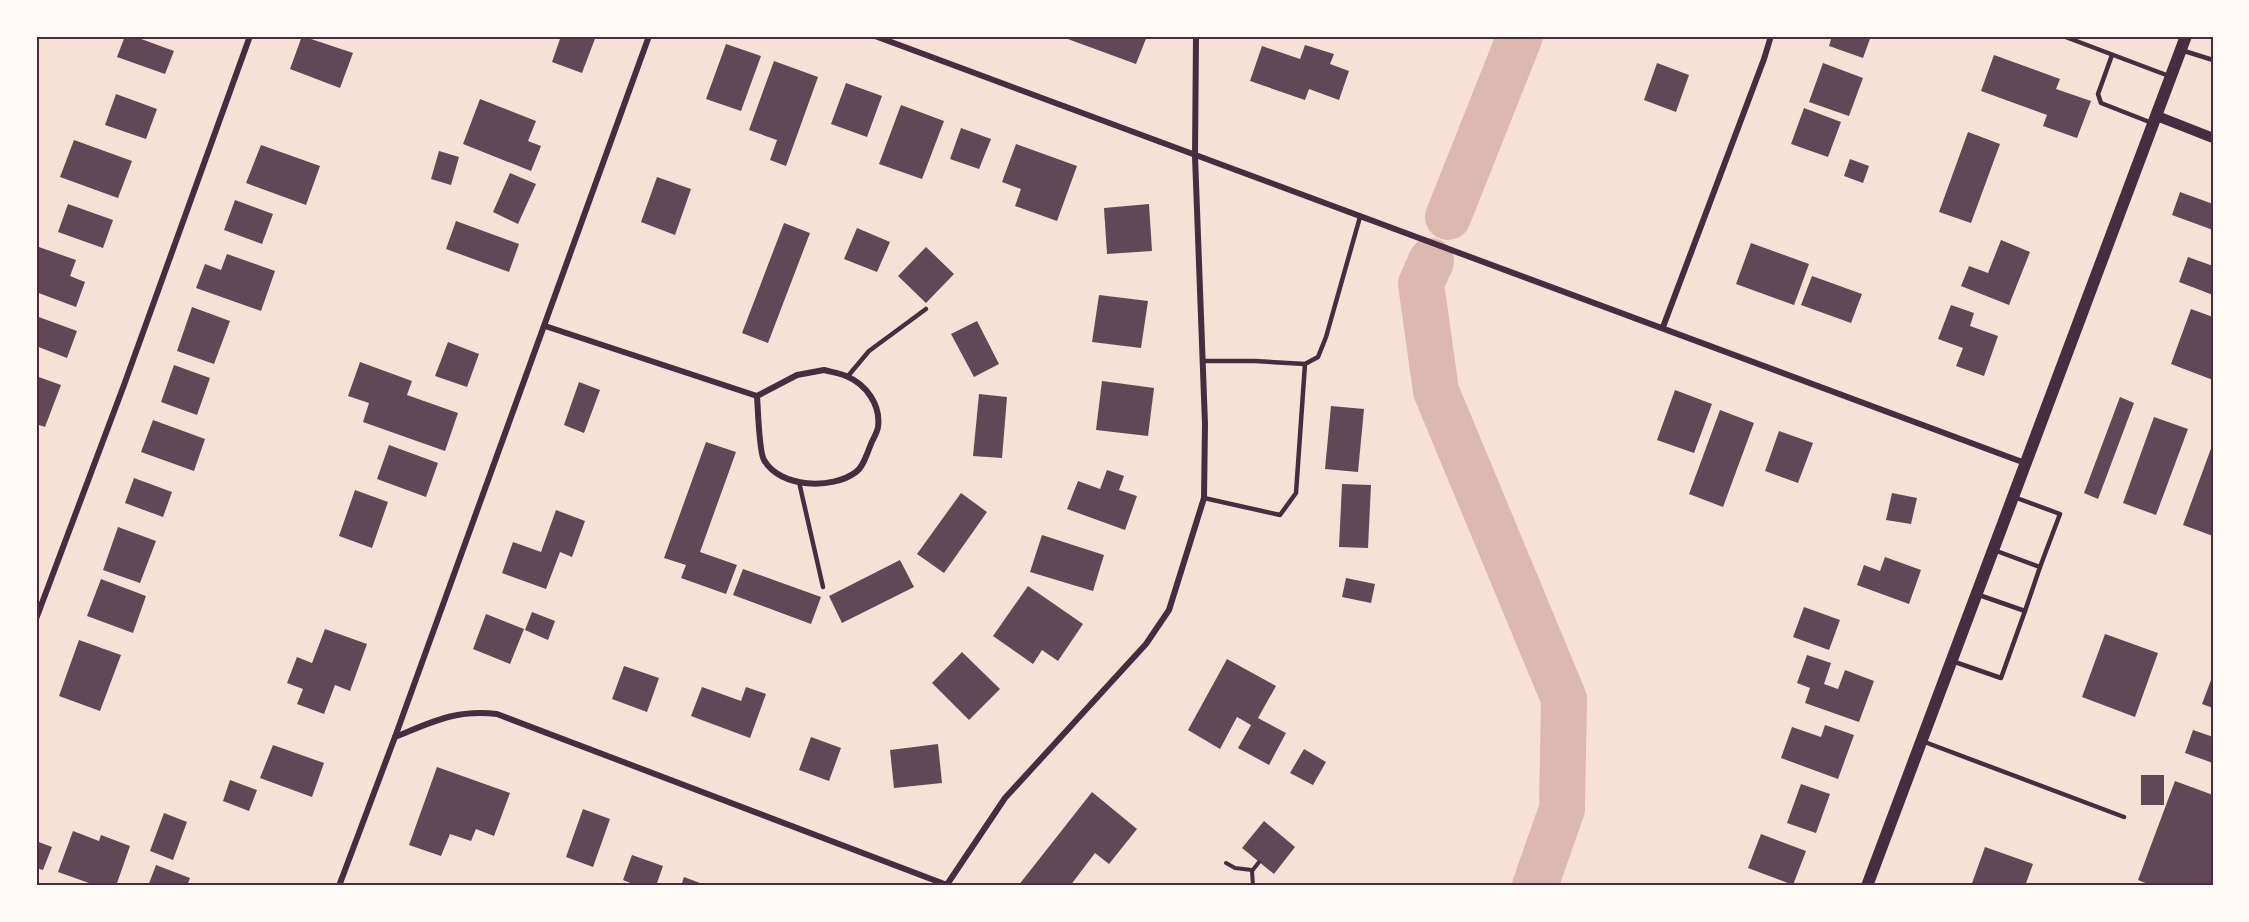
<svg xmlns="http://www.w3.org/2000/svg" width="2249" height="922" font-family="'Roboto Serif',serif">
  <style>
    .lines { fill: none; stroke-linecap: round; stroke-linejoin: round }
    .river { stroke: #dcb8b0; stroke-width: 46 }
    .building { fill: #644757 }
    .path { stroke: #4a2c40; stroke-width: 4 }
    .service { stroke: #4a2c40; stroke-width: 4.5 }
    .minor { stroke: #4a2c40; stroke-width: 6 }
    .tertiary { stroke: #4a2c40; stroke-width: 10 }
    .secondary { stroke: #4a2c40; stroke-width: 12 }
    .neatline { fill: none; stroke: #4a2c40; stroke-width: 2 }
  </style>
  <rect width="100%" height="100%" fill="#f7e1d7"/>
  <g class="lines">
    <!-- river -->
    <g class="river">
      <polyline points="1448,217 1520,36"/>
      <polyline points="1431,261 1421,284 1436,391 1564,699 1562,809 1535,886"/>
    </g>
  </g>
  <!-- building -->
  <g class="building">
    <polygon points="125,36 133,36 174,51 165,74 117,57"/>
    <polygon points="302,36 353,53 340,88 290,69"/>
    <polygon points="561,36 596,36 582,73 552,62"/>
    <polygon points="1066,36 1147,36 1136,64 1065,38"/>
    <polygon points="1832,36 1871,36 1863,58 1829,46"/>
    <polygon points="726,44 761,56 741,111 706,99"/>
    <polygon points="1305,45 1334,54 1330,64 1349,71 1339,100 1309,89 1305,100 1250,81 1262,46 1300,59"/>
    <polygon points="1994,55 2060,79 2056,89 2091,101 2077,138 2043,126 2047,115 1981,91"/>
    <polygon points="774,61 818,77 786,166 770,160 777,140 749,130"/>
    <polygon points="1657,63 1689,75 1676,112 1644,100"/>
    <polygon points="1823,63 1863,78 1849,116 1809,102"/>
    <polygon points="846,83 882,96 867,137 831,124"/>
    <polygon points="116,94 157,109 146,139 105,125"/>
    <polygon points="480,99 536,121 528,141 541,146 531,171 463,144"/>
    <polygon points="901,105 944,121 922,179 879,164"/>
    <polygon points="1804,108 1841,122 1828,157 1791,144"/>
    <polygon points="961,128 991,139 979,169 950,159"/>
    <polygon points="1968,132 2000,144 1971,223 1939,212"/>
    <polygon points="74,140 132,161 118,198 60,177"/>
    <polygon points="1016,144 1077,166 1057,221 1015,206 1021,189 1002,182"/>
    <polygon points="261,145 320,166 306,205 246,183"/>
    <polygon points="439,151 459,157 451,185 431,179"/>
    <polygon points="1850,159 1869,166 1863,183 1844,176"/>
    <polygon points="510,173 536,184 518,224 493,212"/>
    <polygon points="657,177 691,189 675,235 641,222"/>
    <polygon points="2180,192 2213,204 2213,230 2172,215"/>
    <polygon points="235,200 273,214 262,244 224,230"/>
    <polygon points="68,204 113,220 103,248 58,232"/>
    <polygon points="1149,204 1152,251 1107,254 1104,208"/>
    <polygon points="456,221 519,244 509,272 446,249"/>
    <polygon points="784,223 810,233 768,343 742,333"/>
    <polygon points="857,228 890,242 877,272 844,259"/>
    <polygon points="2001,240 2030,252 2009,305 1961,286 1969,266 1988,273"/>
    <polygon points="1751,243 1809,264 1794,305 1736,284"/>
    <polygon points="36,246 76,260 70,276 85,282 76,307 36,292"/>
    <polygon points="926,247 954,274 926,303 898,276"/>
    <polygon points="227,254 275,271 261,311 196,288 205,264 221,270"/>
    <polygon points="2188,257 2213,266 2213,295 2179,282"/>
    <polygon points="1812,276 1862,294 1851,323 1801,305"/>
    <polygon points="1099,295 1148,301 1141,348 1092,342"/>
    <polygon points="1951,305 1974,313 1970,326 1998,336 1984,376 1956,366 1963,348 1938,339"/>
    <polygon points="192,307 230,321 214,364 177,351"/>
    <polygon points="2191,309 2213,317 2213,380 2171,364"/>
    <polygon points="36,316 77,331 67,358 36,346"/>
    <polygon points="977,321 999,364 974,377 951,334"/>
    <polygon points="448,342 479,354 467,387 435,376"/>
    <polygon points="360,362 412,381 407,395 458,413 445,451 363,422 369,403 348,396"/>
    <polygon points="174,365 210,378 197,415 161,402"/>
    <polygon points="36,376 61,385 45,427 36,424"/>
    <polygon points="1102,381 1154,388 1148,436 1096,430"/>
    <polygon points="579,382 600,390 584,433 564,425"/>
    <polygon points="1675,390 1712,404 1694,453 1657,440"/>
    <polygon points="979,394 1007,397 1002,458 973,456"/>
    <polygon points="2120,397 2134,403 2098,499 2084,493"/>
    <polygon points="1331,406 1364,409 1358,472 1325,469"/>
    <polygon points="1720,410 1754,423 1723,507 1689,494"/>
    <polygon points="2154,417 2188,429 2156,515 2123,503"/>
    <polygon points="153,420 205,439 194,471 141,452"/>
    <polygon points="1779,431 1813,443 1798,483 1765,471"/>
    <polygon points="706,442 736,452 700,552 737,565 726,594 681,578 686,565 664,558"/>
    <polygon points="2213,443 2213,536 2183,525"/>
    <polygon points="389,445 438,463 426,497 377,479"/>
    <polygon points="1107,470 1124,476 1119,490 1137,496 1125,530 1067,509 1078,481 1100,489"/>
    <polygon points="134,478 172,492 163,517 125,503"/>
    <polygon points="1342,484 1371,485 1368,548 1339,547"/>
    <polygon points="355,490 388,502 372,548 339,536"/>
    <polygon points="961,493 987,512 944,573 917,554"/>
    <polygon points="1892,493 1917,498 1911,524 1886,520"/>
    <polygon points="556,510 585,521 572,557 560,552 546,589 502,573 513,542 541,552"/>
    <polygon points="118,527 156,541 140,583 103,570"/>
    <polygon points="1042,535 1104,555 1093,591 1030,572"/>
    <polygon points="1885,557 1921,570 1909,604 1857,585 1864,565 1880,571"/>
    <polygon points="900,560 914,587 842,623 829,596"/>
    <polygon points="743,569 821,597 811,624 733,595"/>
    <polygon points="1346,578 1375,584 1371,603 1342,597"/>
    <polygon points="101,579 146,596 133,633 87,616"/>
    <polygon points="1028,586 1083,624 1058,661 1042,650 1033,664 993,636"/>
    <polygon points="1804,607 1840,620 1829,650 1793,637"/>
    <polygon points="532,612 555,621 548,640 525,630"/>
    <polygon points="486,614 524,629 510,664 473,649"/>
    <polygon points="325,629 367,644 350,691 335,685 324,714 297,704 303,689 287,683 297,657 312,663"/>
    <polygon points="2105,634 2158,653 2135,717 2082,697"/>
    <polygon points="79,640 121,655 100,711 59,696"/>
    <polygon points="962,652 1000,689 969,720 932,683"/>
    <polygon points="1807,655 1831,663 1824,684 1838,689 1845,670 1874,681 1859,722 1805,703 1810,688 1797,683"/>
    <polygon points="1227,659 1276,686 1258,718 1286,733 1269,765 1238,748 1251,725 1237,717 1220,749 1188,730"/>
    <polygon points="624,666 659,678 647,712 612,699"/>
    <polygon points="2211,680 2213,681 2213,708 2202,704"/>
    <polygon points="702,687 741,701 746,687 766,694 750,738 691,716"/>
    <polygon points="1825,725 1854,735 1838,779 1781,758 1792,727 1821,737"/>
    <polygon points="2193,730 2213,737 2213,763 2185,753"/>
    <polygon points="811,737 841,748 829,781 799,770"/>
    <polygon points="938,744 942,783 894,788 890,750"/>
    <polygon points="273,745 324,763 312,797 260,778"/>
    <polygon points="1304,749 1326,762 1313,785 1290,773"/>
    <polygon points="437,767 510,793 494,836 476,829 471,841 450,834 441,856 409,845"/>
    <rect x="2141" y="775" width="23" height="30"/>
    <polygon points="230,780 257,790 249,811 223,801"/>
    <polygon points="2175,781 2213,795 2213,886 2153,886 2138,880"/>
    <polygon points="1801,784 1830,794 1816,833 1787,823"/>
    <polygon points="1092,792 1137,829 1109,864 1095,853 1070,886 1018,886"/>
    <polygon points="583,809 610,819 593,867 566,857"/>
    <polygon points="164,813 187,822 173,860 150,851"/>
    <polygon points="1264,821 1295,847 1274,874 1242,848"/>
    <polygon points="73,831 99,841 101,835 130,846 116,886 88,886 89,883 58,872"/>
    <polygon points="1761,834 1806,851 1793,885 1748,868"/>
    <polygon points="36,841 52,847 43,870 36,868"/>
    <polygon points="1985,847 2033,864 2025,886 1971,886"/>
    <polygon points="632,855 663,866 656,886 638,886 623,880"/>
    <polygon points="156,865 190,878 187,886 148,886"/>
    <polygon points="684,877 708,886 681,886"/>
  </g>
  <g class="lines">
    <!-- path -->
    <g class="path">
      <polyline points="1226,863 1235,868 1252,870"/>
      <polyline points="1253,886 1252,871 1259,862"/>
    </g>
    <!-- service -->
    <g class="service">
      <polyline points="2063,36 2169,76"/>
      <polyline points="2181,50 2213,60"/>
      <polyline points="2112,55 2098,94 2101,103 2152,123"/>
      <polyline points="1203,361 1255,361 1305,364 1318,357 1326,337 1360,217"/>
      <polyline points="848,376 869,351 926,309"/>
      <polyline points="799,482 823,587"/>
      <polyline points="2014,497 2060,514 2040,567"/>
      <polyline points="1204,498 1280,515 1296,493 1305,364"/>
      <polyline points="1994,550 2040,567 2025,611"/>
      <polyline points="1952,661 2001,678 2025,611 1979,595"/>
      <polyline points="1922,741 2124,817"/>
    </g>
    <!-- minor -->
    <g class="minor">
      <polyline points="875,36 2025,463"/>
      <polyline points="545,326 757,396"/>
      <polyline points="1663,327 1764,59 1771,36"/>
      <path d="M824,370C831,372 839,373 846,376C866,384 881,405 878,427C877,433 873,439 871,444C867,453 864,466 856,472C832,490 780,488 764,460C759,452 758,409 757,396L797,375Z"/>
      <polyline points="36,619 124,385 250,36"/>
      <path d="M395,737C432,722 456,709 497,714L947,885"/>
      <polyline points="339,886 395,737 649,36"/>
      <polyline points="946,886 1005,798 1146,644 1169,610 1204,498 1205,424 1195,156 1196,36"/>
    </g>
    <!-- tertiary -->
    <polyline class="tertiary" points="2157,116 2213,138"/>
    <!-- secondary -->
    <polyline class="secondary" points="1867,886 2186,36"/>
  </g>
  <!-- border -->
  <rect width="2249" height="922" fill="none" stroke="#fffaf5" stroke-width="75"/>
  <rect x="38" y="38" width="2174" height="846" class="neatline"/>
</svg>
